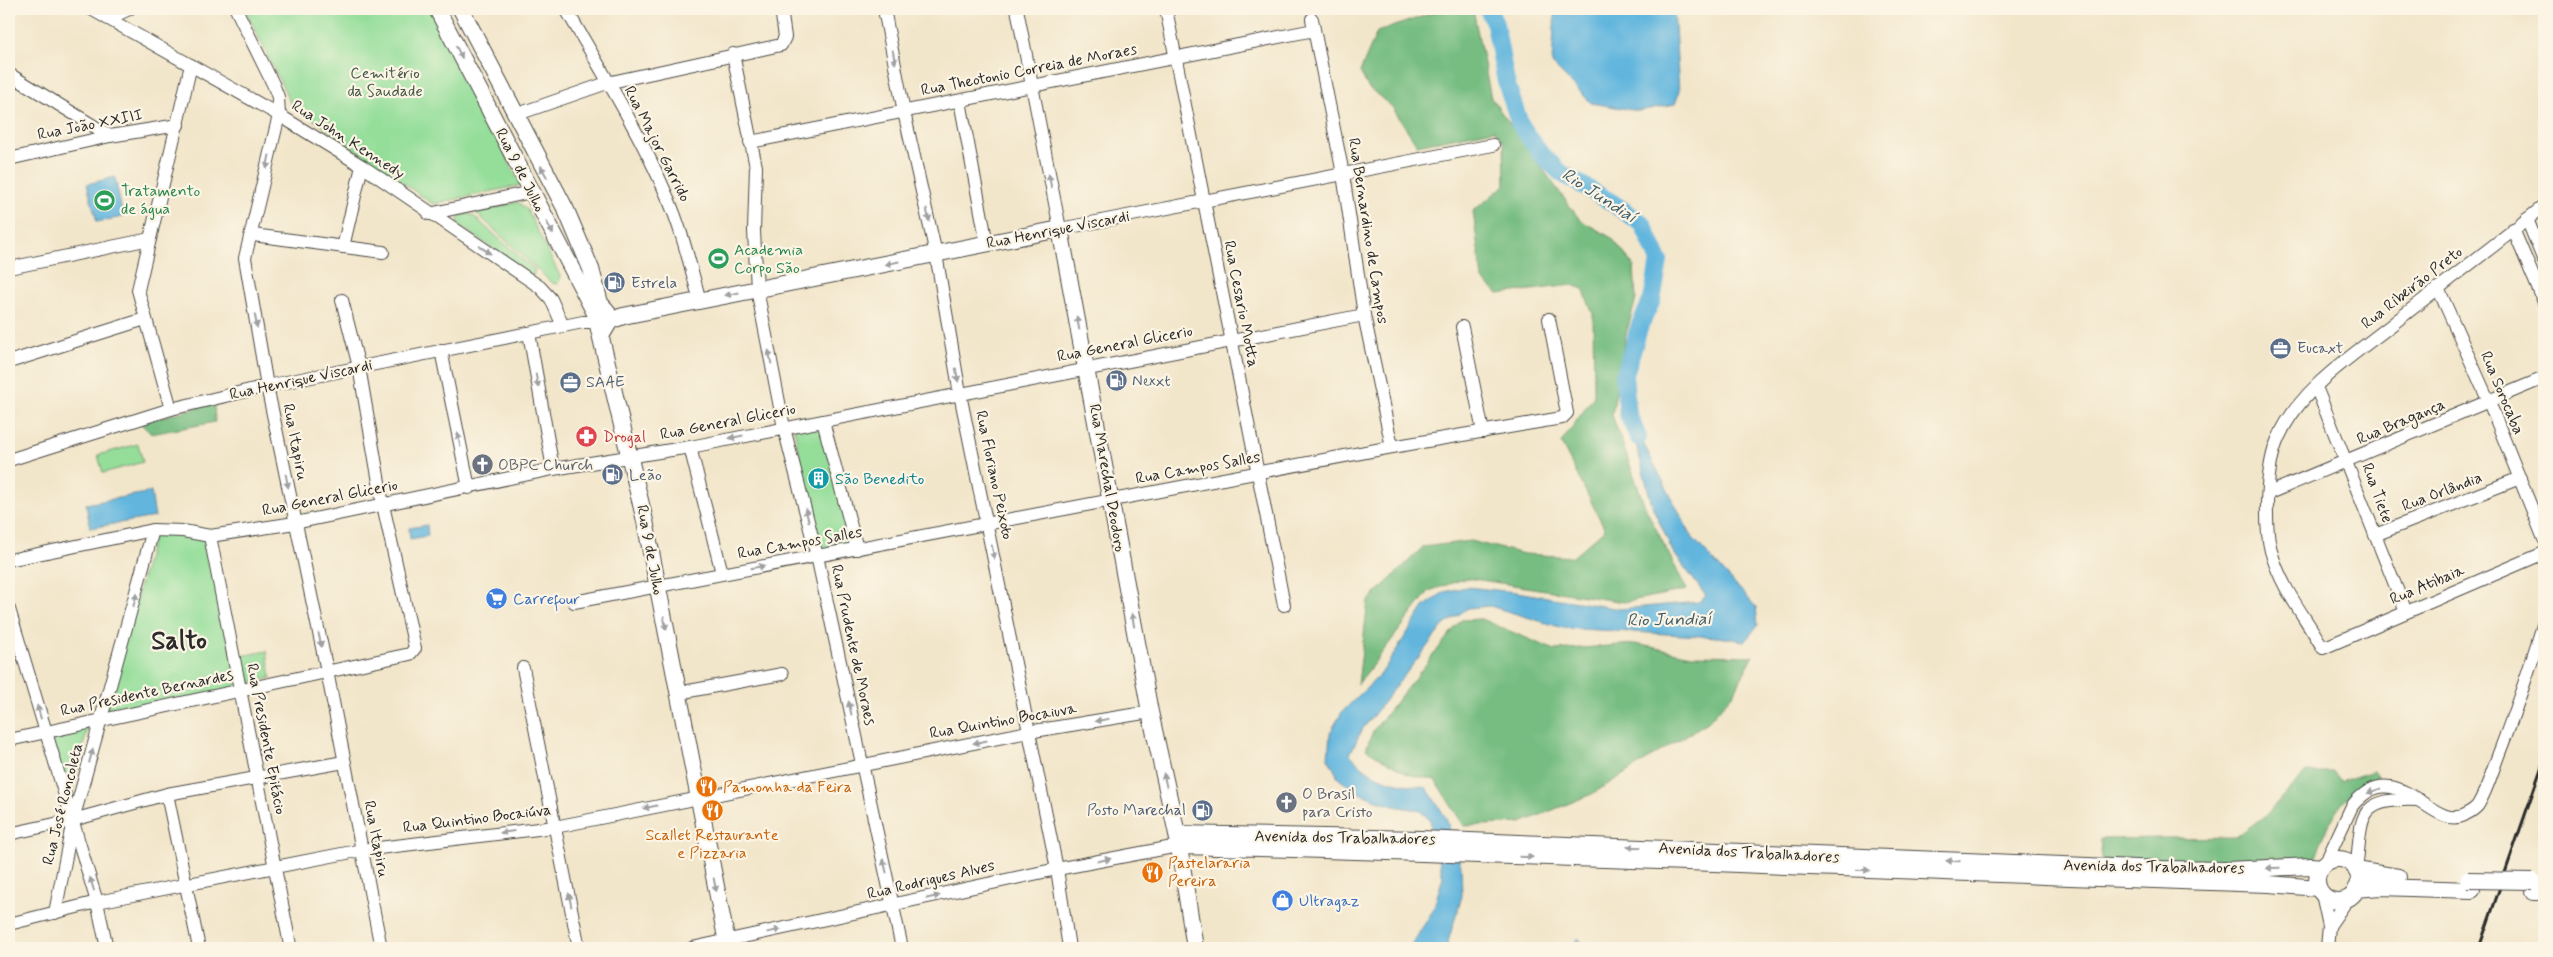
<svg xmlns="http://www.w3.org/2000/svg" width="2553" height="957" font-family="Mynerve,sans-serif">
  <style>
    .green { fill: #94de9a; stroke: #608462 }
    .forest { fill: #77bd82; stroke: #517456 }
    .water { fill: #62b6de; stroke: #467084 }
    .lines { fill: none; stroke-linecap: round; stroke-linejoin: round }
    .river { stroke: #62b6de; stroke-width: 18 }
    .minor-casing { stroke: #494743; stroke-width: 14 }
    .major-casing { stroke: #494743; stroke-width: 18 }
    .minor { stroke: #fff; stroke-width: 12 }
    .major { stroke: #fff; stroke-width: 16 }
    .rail { stroke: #2b2b2b; stroke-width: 3 }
    .major-bridge-casing { stroke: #494743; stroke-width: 18; stroke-linecap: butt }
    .major-bridge { stroke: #fff; stroke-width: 16 }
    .oneway { fill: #a0a0a0 }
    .labels { text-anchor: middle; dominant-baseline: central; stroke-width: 4.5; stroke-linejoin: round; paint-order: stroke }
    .street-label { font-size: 16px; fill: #2b2b2b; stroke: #fcf5e5 }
    .park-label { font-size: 16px; fill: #455847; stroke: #fcf5e5 }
    .leisure-label { font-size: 16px; fill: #27864d; stroke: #fcf5e5; text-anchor: start }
    .service-label { font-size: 16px; fill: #4e5e75; stroke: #fcf5e5; text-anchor: start }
    .health-label { font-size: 16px; fill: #be3a42; stroke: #fcf5e5; text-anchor: start }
    .worship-label { font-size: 16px; fill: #5b616d; stroke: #fcf5e5; text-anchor: start }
    .culture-label { font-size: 16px; fill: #0d838f; stroke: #fcf5e5; text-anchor: start }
    .shop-label { font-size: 16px; fill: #366cbe; stroke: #fcf5e5; text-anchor: start }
    .food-label { font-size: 16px; fill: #c56008; stroke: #fcf5e5; text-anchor: start }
    .water-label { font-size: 18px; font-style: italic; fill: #3e5c6a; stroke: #fcf5e5 }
    .town-label { font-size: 26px; font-weight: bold; fill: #2b2b2b; stroke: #fcf5e5 }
  </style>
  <rect width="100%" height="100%" fill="#fcf5e5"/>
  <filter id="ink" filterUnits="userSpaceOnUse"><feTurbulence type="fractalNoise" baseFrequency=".02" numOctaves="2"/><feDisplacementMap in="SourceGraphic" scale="10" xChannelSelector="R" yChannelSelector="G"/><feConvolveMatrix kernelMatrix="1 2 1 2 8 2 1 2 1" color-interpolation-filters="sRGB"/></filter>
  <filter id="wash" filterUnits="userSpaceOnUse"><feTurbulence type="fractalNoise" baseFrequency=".0096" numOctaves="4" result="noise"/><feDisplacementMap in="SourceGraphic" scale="20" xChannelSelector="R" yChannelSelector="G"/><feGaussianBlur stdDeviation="1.12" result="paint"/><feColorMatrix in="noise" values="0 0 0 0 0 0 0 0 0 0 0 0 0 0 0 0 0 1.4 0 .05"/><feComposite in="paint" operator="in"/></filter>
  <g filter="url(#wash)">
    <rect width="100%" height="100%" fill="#f2e6ca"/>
    <!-- green -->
    <g class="green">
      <polygon points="245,9 430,9 521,185 433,204 291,104"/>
      <polygon points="518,202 527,210 560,276 558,284 552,283 474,211 482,212"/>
      <polygon points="471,214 535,270 533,276 459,225 458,220 461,215"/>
      <polygon points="823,421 853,546 820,553 794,428"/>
      <polygon points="138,444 143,462 103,473 98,455"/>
      <polygon points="155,531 210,537 238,688 104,718"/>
      <polygon points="267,651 271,678 242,684 237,657"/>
      <polygon points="88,726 70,802 48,734"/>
    </g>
    <!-- forest -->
    <g class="forest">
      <polygon points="1444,9 1473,9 1491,98 1580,220 1612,238 1634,266 1636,299 1626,334 1612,415 1646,509 1687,590 1624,602 1467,578 1429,591 1358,684 1368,601 1423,547 1470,541 1524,554 1573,557 1605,529 1561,443 1594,396 1593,314 1583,289 1572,285 1498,294 1482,279 1473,211 1505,185 1504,143 1494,130 1417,145 1392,107 1368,87 1360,72 1377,32"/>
      <polygon points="214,403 215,422 151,434 140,423"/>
      <polygon points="1481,619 1555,650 1635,644 1692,655 1753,656 1734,693 1708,722 1592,794 1521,823 1464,826 1435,780 1407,774 1366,749 1373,731 1461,620"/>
      <path d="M2374,771L2380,781C2342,783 2326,831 2314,861H2230L2103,867L2100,839L2236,837L2267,814L2306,772H2334L2341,781Z"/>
    </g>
    <!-- water -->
    <g class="water">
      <polygon points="1555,9 1674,9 1679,93 1675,104 1639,111 1591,103 1552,64"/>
      <polygon points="115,177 123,217 97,222 87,184"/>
      <path d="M1628,414L1692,537L1756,607L1758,625L1745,641L1718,637L1563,628L1490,606L1468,608L1443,626L1361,731L1350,754C1374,782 1392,782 1427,788L1446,818L1461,866L1462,896L1446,948H1410L1433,910L1443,877L1430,820L1419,810L1393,806L1359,793L1339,779L1328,758L1330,733L1342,712L1381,674L1424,607L1444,592L1466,587L1516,592L1620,609L1699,602L1706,596L1673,552L1653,508Z"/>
      <polygon points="151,492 155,517 90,528 86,504"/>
      <polygon points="427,525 428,536 410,539 409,528"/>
      <polygon points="1578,938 1587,948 1570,948"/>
    </g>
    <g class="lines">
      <!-- river -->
      <polyline class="river" points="1488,9 1495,24 1506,82 1520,124 1540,153 1561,173 1611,202 1643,224 1659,261 1652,300 1640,325 1624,377 1628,414 1638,437"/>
    </g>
  </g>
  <g filter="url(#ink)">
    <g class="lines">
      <defs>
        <g id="minor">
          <polyline points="91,9 279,115 362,166 540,287 551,299 563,326"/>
          <polyline points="236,9 273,84 278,97 279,115 245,258 267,386 327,671 381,948"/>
          <path d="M566,9C601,70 639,131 667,196C682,230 690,265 700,301"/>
          <polyline points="884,9 904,112 936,254 960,394 1057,869 1069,948"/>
          <polyline points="1017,9 1060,229 1493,145"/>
          <polyline points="1166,9 1284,605"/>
          <polyline points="108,19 129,9"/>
          <polyline points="1312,19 1343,174 1364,315 1392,447"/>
          <polyline points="733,54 756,167 754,231 757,289 784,428 817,556 902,948"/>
          <polyline points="9,74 110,136"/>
          <polyline points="960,101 987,244"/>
          <polyline points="515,115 607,83 781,45 785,37 781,9"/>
          <polyline points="750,142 1314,30"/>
          <polyline points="9,159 110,136 178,125"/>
          <path d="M2544,206C2493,247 2440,286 2389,327C2349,358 2299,390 2278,439C2266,466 2264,523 2271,551C2281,588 2304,615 2323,648L2544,553"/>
          <polyline points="429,214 531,192"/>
          <polyline points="2527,219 2544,261"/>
          <polyline points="2513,229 2544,302"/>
          <polyline points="253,235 383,252"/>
          <polyline points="343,247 362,166"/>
          <polyline points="9,268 150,239"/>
          <polyline points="2438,288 2489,402 2544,539"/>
          <polyline points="1462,327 1483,432"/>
          <polyline points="529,333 553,469"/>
          <polyline points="441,350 469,488"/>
          <polyline points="9,362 145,319"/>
          <polyline points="2316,387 2406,612"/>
          <polyline points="171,409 138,290 191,65"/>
          <polyline points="823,421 857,549"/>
          <polyline points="690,447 722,573"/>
          <polyline points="9,460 171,409 267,386 583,322 592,322 598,325"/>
          <polyline points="2269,493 2544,378"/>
          <polyline points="2375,535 2520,478"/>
          <polyline points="210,536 290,945 289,948"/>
          <polyline points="9,560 153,530 183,531 210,536 295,523 553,469 690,447 1364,315"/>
          <polyline points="574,602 1392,447 1562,418 1567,413 1549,319"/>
          <polyline points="9,609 97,902 107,948"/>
          <polyline points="523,668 579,948"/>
          <polyline points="678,693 782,674"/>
          <polyline points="9,740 410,654 415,648 383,505 359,367 342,300"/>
          <polyline points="167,794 199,948"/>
          <polyline points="9,834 73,820 167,794 344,762"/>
          <path d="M2325,864L2352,806C2398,750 2432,835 2466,814C2470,812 2475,809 2478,805C2487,790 2492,772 2498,756C2515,712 2530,667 2544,622"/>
          <path d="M2356,870C2363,819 2353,797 2419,800"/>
          <polyline points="2322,894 2329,926 2327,948"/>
          <polyline points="55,913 73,820 153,530"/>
          <polyline points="9,924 97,902 362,850 555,827 1028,732 1150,712"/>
          <polyline points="2329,926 2349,897"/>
          <polyline points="692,948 1057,869 1178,846"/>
        </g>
        <g id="major">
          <polyline points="437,9 595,313 645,521 728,948"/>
          <polyline points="461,9 566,210 591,269 600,303 607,311"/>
          <polyline points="601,336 610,321 623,316 1060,229 1150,712 1177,834 1195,948"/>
          <polyline points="1177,834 1421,839 2161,869 2227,870 2311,866 2322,867"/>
          <path d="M1178,846C1542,854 1906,872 2269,884L2318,888"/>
          <circle cx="2338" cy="880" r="21"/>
          <polyline points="2356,870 2398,877"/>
          <polyline points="2356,889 2380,887 2472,890"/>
          <polyline points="2533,892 2544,892"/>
        </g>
      </defs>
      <!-- minor casing -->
      <use href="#minor" class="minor-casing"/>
      <!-- major casing -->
      <use href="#major" class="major-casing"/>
      <!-- minor -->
      <use href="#minor" class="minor"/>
      <!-- major -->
      <use href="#major" class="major"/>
      <!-- rail -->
      <polyline class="rail" points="2479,948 2544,760"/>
      <defs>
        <polyline id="major-bridge" points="2468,880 2533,881"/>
      </defs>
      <!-- major-bridge casing -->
      <use href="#major-bridge" class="major-bridge-casing"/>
      <!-- major-bridge -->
      <use href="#major-bridge" class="major-bridge"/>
    </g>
    <!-- one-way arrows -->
    <defs><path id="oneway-solid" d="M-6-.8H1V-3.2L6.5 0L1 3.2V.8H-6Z" transform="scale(1.25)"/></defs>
    <g class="oneway">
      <use href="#oneway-solid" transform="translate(459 52) rotate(63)"/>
      <use href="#oneway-solid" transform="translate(894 57) rotate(79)"/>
      <use href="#oneway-solid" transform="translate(268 162) rotate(102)"/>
      <use href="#oneway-solid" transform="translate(544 172) rotate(-119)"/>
      <use href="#oneway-solid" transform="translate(1050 181) rotate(-101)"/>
      <use href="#oneway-solid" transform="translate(928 215) rotate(77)"/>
      <use href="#oneway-solid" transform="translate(550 228) rotate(62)"/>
      <use href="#oneway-solid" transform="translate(485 250) rotate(33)"/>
      <use href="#oneway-solid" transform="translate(892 263) rotate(169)"/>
      <use href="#oneway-solid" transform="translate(732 294) rotate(169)"/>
      <use href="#oneway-solid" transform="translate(256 321) rotate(80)"/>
      <use href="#oneway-solid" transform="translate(1078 323) rotate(-101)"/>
      <use href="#oneway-solid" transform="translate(770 357) rotate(-101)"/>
      <use href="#oneway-solid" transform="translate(957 375) rotate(80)"/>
      <use href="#oneway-solid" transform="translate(537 381) rotate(80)"/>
      <use href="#oneway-solid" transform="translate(736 437) rotate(169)"/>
      <use href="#oneway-solid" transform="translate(459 440) rotate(-102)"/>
      <use href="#oneway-solid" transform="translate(287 481) rotate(79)"/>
      <use href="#oneway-solid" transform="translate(807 515) rotate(-105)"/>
      <use href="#oneway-solid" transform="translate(993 552) rotate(79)"/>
      <use href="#oneway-solid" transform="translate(758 567) rotate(-10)"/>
      <use href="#oneway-solid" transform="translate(135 600) rotate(-75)"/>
      <use href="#oneway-solid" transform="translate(1133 620) rotate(-100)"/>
      <use href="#oneway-solid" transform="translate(665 623) rotate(80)"/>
      <use href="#oneway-solid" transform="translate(320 640) rotate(78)"/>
      <use href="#oneway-solid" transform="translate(850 708) rotate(-102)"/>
      <use href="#oneway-solid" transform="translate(39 712) rotate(-106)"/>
      <use href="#oneway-solid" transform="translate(1102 720) rotate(171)"/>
      <use href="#oneway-solid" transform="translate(980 742) rotate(169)"/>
      <use href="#oneway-solid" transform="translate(91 756) rotate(-74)"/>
      <use href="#oneway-solid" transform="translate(1165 780) rotate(-102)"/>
      <use href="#oneway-solid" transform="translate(2374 791) rotate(160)"/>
      <use href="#oneway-solid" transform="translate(650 807) rotate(168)"/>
      <use href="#oneway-solid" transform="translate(507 832) rotate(173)"/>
      <use href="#oneway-solid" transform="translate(1634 847) rotate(-178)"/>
      <use href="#oneway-solid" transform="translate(1526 857) rotate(2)"/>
      <use href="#oneway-solid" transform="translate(1104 860) rotate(-11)"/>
      <use href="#oneway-solid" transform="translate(1953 861) rotate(-178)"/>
      <use href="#oneway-solid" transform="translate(885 866) rotate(-103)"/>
      <use href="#oneway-solid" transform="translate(2273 868) rotate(178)"/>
      <use href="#oneway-solid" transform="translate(1863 870) rotate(2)"/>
      <use href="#oneway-solid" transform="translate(92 884) rotate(-107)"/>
      <use href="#oneway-solid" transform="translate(715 885) rotate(79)"/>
      <use href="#oneway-solid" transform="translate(933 897) rotate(-13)"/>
      <use href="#oneway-solid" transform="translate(570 900) rotate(-101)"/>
      <use href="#oneway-solid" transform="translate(774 931) rotate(-12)"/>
    </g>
  </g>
  <!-- icons -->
  <defs>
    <symbol id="stadium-disc" viewBox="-11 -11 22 22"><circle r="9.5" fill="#2e9e5b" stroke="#fcf5e5"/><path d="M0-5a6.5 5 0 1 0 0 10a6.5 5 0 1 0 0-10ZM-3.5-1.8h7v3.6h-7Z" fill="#fff"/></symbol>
    <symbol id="fuel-disc" viewBox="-11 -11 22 22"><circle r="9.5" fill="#5c6f8a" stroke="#fcf5e5"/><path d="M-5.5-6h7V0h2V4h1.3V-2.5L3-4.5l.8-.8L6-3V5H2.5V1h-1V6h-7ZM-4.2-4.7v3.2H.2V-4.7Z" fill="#fff"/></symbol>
    <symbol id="office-disc" viewBox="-11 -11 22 22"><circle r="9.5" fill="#5c6f8a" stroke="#fcf5e5"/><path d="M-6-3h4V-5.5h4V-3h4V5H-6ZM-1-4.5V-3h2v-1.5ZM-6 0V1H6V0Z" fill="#fff"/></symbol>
    <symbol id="pharmacy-disc" viewBox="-11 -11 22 22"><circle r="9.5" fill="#e0444e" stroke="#fcf5e5"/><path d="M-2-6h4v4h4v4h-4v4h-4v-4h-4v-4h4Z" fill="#fff"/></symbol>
    <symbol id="church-disc" viewBox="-11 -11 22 22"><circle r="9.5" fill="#6b7280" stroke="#fcf5e5"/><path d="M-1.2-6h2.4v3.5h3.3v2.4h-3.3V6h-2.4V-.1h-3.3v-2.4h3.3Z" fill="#fff"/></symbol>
    <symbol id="building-disc" viewBox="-11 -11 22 22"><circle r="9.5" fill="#0f9aa8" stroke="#fcf5e5"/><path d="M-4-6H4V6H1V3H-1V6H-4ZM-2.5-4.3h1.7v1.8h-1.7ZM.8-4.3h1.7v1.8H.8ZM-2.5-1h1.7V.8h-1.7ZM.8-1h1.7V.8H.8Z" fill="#fff"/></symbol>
    <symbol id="supermarket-disc" viewBox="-11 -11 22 22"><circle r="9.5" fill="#3f7fe0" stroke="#fcf5e5"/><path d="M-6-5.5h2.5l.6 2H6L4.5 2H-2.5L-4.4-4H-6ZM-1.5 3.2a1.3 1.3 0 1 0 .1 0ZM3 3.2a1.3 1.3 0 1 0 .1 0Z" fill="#fff"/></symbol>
    <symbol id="restaurant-disc" viewBox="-11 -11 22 22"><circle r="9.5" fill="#e8710a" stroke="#fcf5e5"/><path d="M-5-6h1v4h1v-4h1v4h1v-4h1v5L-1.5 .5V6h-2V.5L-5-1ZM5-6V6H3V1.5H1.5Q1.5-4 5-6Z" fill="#fff"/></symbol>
    <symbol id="shop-disc" viewBox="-11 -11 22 22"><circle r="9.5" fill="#3f7fe0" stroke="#fcf5e5"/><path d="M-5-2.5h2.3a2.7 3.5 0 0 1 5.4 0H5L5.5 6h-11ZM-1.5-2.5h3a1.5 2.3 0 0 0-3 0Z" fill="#fff"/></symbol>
  </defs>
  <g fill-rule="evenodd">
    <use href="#stadium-disc" x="92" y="188" width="25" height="25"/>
    <use href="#stadium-disc" x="706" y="246" width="25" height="25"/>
    <use href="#fuel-disc" x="602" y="270" width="25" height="25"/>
    <use href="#office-disc" x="2268" y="336" width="25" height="25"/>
    <use href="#fuel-disc" x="1104" y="368" width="25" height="25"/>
    <use href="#office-disc" x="558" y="370" width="25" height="25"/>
    <use href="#pharmacy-disc" x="574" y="424" width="25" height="25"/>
    <use href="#church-disc" x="470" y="452" width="25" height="25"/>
    <use href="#fuel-disc" x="600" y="462" width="25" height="25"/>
    <use href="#building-disc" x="806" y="466" width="25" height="25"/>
    <use href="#supermarket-disc" x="484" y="586" width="25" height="25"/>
    <use href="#restaurant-disc" x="694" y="774" width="25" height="25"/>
    <use href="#church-disc" x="1274" y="790" width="25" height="25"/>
    <use href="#fuel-disc" x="1190" y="798" width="25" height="25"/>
    <use href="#restaurant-disc" x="700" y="798" width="25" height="25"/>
    <use href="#restaurant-disc" x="1140" y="860" width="25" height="25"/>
    <use href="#shop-disc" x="1270" y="888" width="25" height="25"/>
  </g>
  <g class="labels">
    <!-- street labels -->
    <g class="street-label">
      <text transform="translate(1029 70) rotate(-11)">Rua Theotonio Correia de Moraes</text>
      <text transform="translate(90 125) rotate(-11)">Rua João XXIII</text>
      <text transform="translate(348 140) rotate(33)">Rua John Kennedy</text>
      <text transform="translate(657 144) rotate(63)">Rua Major Garrido</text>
      <text transform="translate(520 170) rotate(63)">Rua 9 de Julho</text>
      <text transform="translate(1058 230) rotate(-11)">Rua Henrique Viscardi</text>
      <text transform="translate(1368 231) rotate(81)">Rua Bernardino de Campos</text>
      <text transform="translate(2412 288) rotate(-38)">Rua Ribeirão Preto</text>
      <text transform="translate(1241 304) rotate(79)">Rua Cesario Motta</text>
      <text transform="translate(1125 344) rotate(-11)">Rua General Glicerio</text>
      <text transform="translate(301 380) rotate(-12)">Rua Henrique Viscardi</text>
      <text transform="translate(2502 393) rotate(67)">Rua Sorocaba</text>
      <text transform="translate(728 422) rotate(-11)">Rua General Glicerio</text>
      <text transform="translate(2401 422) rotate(-23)">Rua Bragança</text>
      <text transform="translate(295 442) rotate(79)">Rua Itapiru</text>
      <text transform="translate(1198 468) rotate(-10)">Rua Campos Salles</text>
      <text transform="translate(994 475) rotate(78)">Rua Floriano Peixoto</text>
      <text transform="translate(1107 478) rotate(80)">Rua Marechal Deodoro</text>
      <text transform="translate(2442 492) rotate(-21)">Rua Orlândia</text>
      <text transform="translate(2377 493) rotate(70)">Rua Tiete</text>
      <text transform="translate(330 498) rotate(-11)">Rua General Glicerio</text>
      <text transform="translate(800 543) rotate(-10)">Rua Campos Salles</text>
      <text transform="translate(650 550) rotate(79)">Rua 9 de Julho</text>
      <text transform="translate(2427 585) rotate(-23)">Rua Atibaia</text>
      <text transform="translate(853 645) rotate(78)">Rua Prudente de Moraes</text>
      <text transform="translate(147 693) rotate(-12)">Rua Presidente Bernardes</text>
      <text transform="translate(1003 721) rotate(-10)">Rua Quintino Bocaiuva</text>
      <text transform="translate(266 739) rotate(79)">Rua Presidente Epitácio</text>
      <text transform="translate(63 804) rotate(-76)">Rua José Roncoleta</text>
      <text transform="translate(477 819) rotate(-7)">Rua Quintino Bocaiúva</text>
      <text transform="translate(1345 838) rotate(1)">Avenida dos Trabalhadores</text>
      <text transform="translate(376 839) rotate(79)">Rua Itapiru</text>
      <text transform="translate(1749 853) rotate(3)">Avenida dos Trabalhadores</text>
      <text transform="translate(2154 867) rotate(1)">Avenida dos Trabalhadores</text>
      <text transform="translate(931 880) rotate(-13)">Rua Rodrigues Alves</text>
    </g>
    <!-- park labels -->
    <g class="park-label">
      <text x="385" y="73">Cemitério<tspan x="385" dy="18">da Saudade</tspan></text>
    </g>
    <!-- leisure labels -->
    <g class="leisure-label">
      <text x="121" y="191">Tratamento<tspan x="121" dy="18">de água</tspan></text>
      <text x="734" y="250">Academia<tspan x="734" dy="18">Corpo São</tspan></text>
    </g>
    <!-- service labels -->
    <g class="service-label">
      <text x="631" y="283">Estrela</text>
      <text x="2297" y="348">Eucaxt</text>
      <text x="1132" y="381">Nexxt</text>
      <text x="586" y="382">SAAE</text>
      <text x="629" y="475">Leão</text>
      <text x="1186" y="810" text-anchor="end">Posto Marechal</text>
    </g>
    <!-- health labels -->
    <g class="health-label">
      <text x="603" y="437">Drogal</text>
    </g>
    <!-- worship labels -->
    <g class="worship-label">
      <text x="498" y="465">OBPC Church</text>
      <text x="1302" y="794">O Brasil<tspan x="1302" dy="18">para Cristo</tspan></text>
    </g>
    <!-- culture labels -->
    <g class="culture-label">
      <text x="835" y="479">São Benedito</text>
    </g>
    <!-- shop labels -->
    <g class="shop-label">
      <text x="513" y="599">Carrefour</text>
      <text x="1299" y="901">Ultragaz</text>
    </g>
    <!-- food labels -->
    <g class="food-label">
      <text x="723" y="787">Pamonha da Feira</text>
      <text x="712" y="835" text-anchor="middle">Scallet Restaurante<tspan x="712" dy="18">e Pizzaria</tspan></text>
      <text x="1168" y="863">Pastelararia<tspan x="1168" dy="18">Pereira</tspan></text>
    </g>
    <!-- water labels -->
    <g class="water-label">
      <text transform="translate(1599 196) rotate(33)">Rio Jundiaí</text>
      <text transform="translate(1669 620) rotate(-1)">Rio Jundiaí</text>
    </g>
    <!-- town labels -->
    <g class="town-label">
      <text x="179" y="642">Salto</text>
    </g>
  </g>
  <!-- margin -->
  <rect width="2553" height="957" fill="none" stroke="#fcf5e5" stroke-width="30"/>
</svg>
